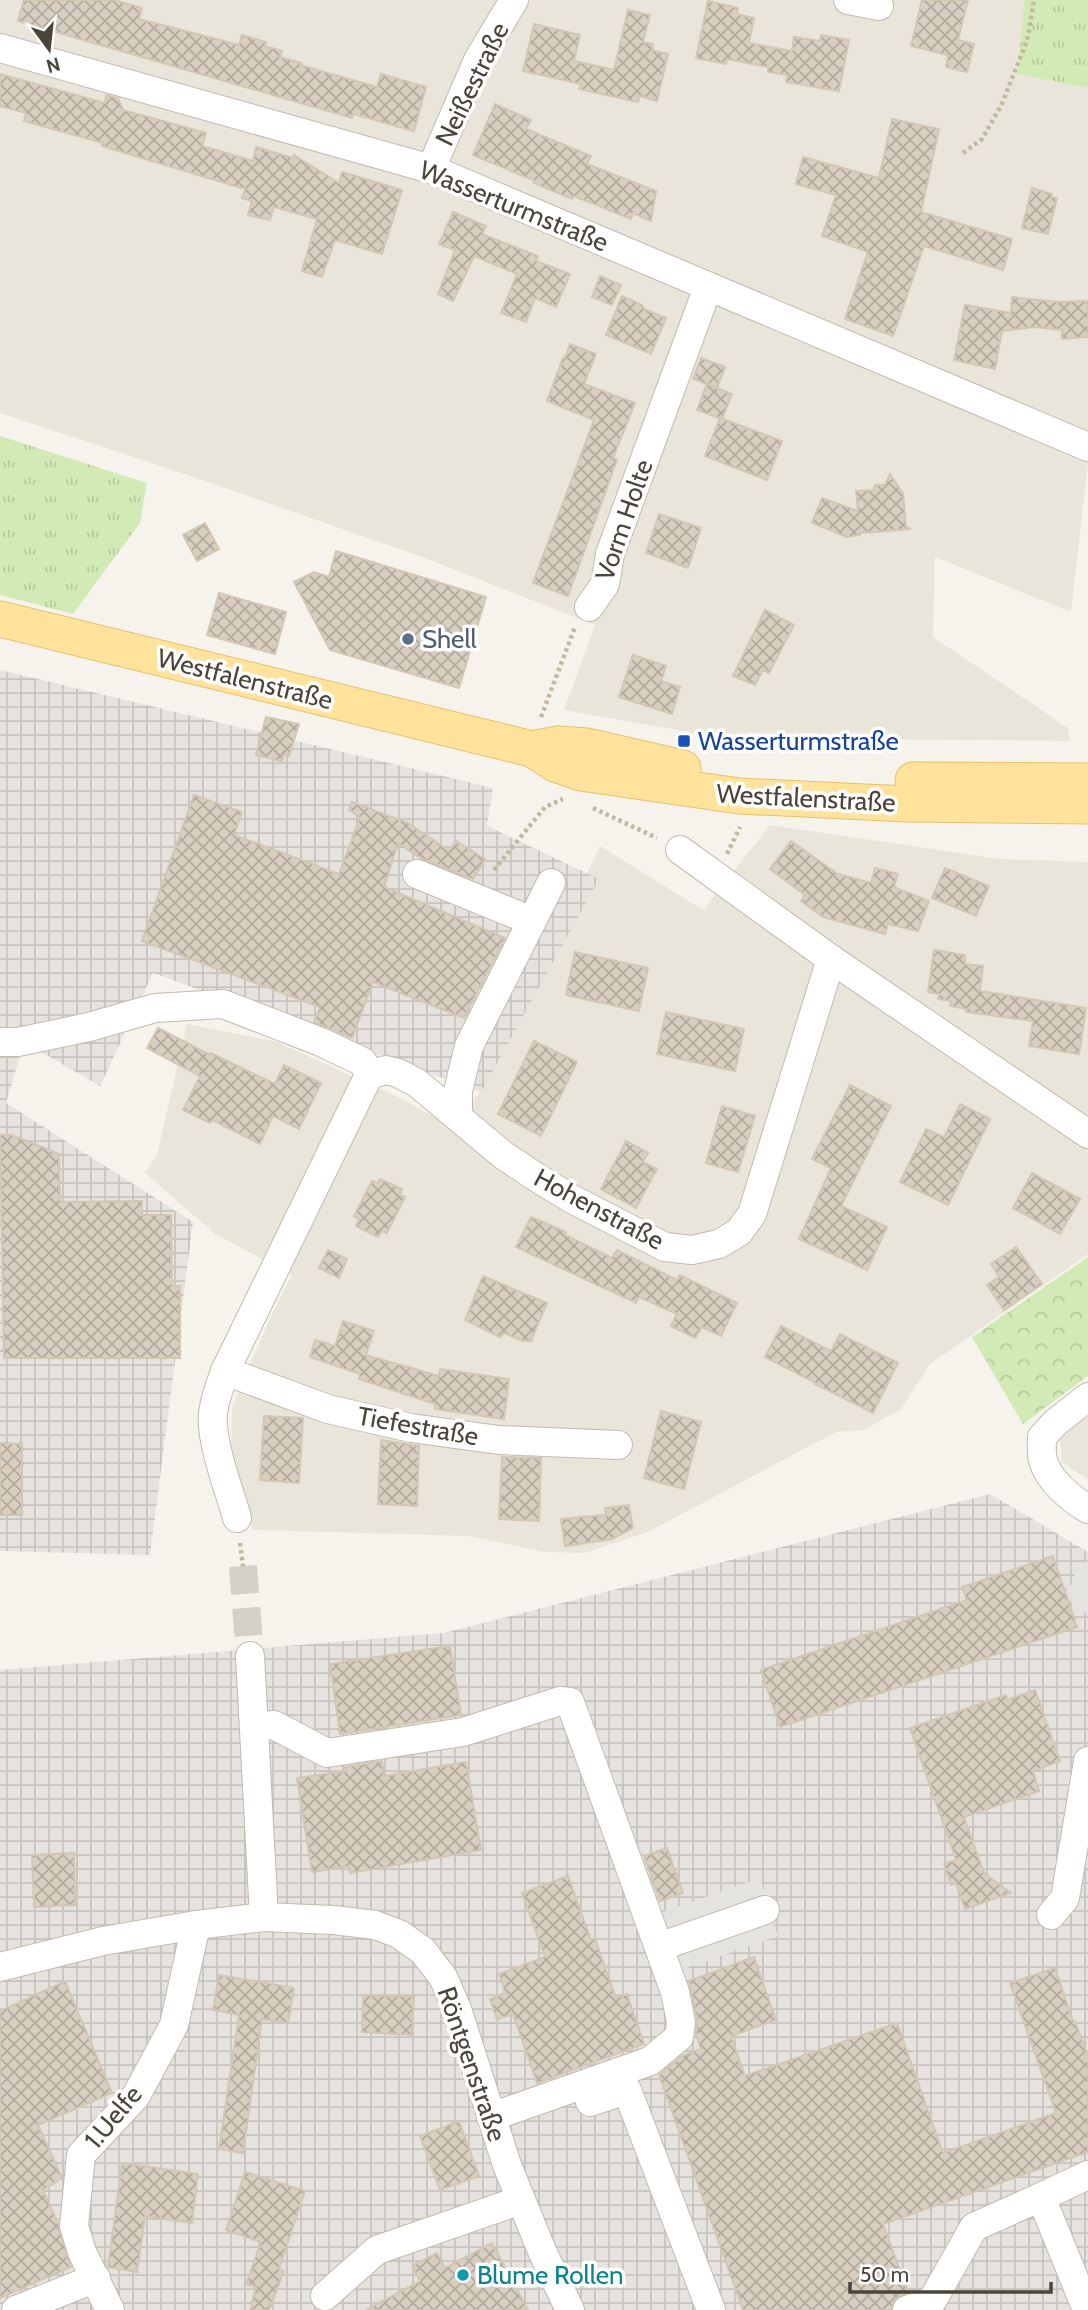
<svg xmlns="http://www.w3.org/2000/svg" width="1088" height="2310" font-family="Cabin,sans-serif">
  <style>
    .residential { fill: #eae5da }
    .industrial { fill: url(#industrial-grid) }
    .grass { fill: url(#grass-tufts) }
    .park { fill: url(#park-crowns) }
    .parking { fill: #e5e3e0 }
    .building { fill: url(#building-cross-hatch); stroke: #d3c7b4; stroke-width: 2 }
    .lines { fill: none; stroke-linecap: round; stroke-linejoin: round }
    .minor-tunnel { stroke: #d4d0c8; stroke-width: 28; stroke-dasharray: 28 14; stroke-linecap: butt }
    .minor-casing { stroke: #c2bbae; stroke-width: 30 }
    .major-casing { stroke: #e6c16a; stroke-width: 37 }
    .path { stroke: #c4b79f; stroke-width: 4.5; stroke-dasharray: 3.5 3.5; stroke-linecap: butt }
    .minor { stroke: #fff; stroke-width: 28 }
    .major { stroke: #ffe39c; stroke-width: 35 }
    .service-dot { fill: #5c6f8a; stroke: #fff; stroke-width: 2.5 }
    .transit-dot { fill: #1a4fb4; stroke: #fff; stroke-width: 2.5 }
    .culture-dot { fill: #0f9aa8; stroke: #fff; stroke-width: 2.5 }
    .labels { text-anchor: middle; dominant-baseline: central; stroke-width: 7; stroke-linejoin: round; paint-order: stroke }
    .street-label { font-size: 26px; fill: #4b4439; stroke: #fff }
    .service-label { font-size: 26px; fill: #4e5e75; stroke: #fff; text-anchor: start }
    .transit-label { font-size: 26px; fill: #164399; stroke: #fff; text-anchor: start }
    .culture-label { font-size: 26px; fill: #0d838f; stroke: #fff; text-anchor: start }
  </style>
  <defs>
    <pattern id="industrial-grid" width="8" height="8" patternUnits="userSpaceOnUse" patternTransform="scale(1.75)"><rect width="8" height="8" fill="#e6e2dd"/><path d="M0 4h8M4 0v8" fill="none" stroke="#c7c3be"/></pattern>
    <pattern id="grass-tufts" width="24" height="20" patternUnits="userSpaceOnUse" patternTransform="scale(1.75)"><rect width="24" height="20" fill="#d2eab5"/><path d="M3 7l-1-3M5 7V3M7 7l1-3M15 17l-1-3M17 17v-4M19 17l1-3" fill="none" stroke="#b6ca9c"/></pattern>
    <pattern id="park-crowns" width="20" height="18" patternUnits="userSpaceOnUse" patternTransform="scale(1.75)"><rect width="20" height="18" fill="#d2eab5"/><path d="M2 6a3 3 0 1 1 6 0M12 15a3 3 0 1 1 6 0" fill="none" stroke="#b6ca9c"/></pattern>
    <pattern id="building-cross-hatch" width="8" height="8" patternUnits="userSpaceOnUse" patternTransform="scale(1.75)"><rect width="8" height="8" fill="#d8cfc1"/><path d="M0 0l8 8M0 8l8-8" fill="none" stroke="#b1aa9e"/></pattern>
  </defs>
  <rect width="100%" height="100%" fill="#f6f3ec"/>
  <!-- residential -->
  <g class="residential">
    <polygon points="0,0 1024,0 1018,73 1088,88 1088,463 1071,612 935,557 933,637 1068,728 1070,741 850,739 754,733 712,736 564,710 595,625 425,558 188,475 0,413"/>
    <polygon points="770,825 1000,859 1088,862 1088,1254 930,1364 901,1409 863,1430 836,1432 648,1532 585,1553 544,1552 469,1536 252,1530 231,1448 232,1407 267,1325 292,1275 215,1234 145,1173 157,1155 187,1024 277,1042 396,1096 449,1125 481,1092 600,846 703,910"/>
    <polygon points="1088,1415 1088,1480 1062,1462 1060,1438"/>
  </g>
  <!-- industrial -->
  <g class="industrial">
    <polygon points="0,670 493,788 487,826 599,879 481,1092 153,973 100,1086 24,1042 6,1103 193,1222 150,1555 0,1551"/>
    <polygon points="990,1494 1088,1552 1088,2310 0,2310 0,1670 444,1633"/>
  </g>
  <!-- grass -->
  <g class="grass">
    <polygon points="1024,0 1088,0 1088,88 1018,74"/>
    <polygon points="0,436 147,483 140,523 73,614 0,595"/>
  </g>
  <!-- park -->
  <polygon class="park" points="1088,1257 1088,1376 1023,1424 972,1337"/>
  <!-- parking -->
  <g class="parking">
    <polygon points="1088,1561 1088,1612 1076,1616 1066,1586 1077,1583 1071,1566"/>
    <polygon points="760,1878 766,1897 652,1937 645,1918"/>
    <polygon points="772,1919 778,1936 672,1973 666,1956"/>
  </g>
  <!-- building -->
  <g class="building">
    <polygon points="24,0 114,0 142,8 139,19 239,45 242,35 266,42 265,46 282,51 280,57 301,63 300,65 377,87 381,74 426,87 414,131 353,114 352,118 18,21"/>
    <polygon points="922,0 968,0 958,40 974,44 967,72 946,67 948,55 911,46"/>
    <polygon points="708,1 738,8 737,14 754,18 749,43 792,51 794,37 820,41 821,35 849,40 839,91 786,82 787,75 768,72 768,67 727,59 726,64 696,58"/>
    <polygon points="628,10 650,15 643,42 653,44 652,50 668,54 657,101 640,96 638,102 579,89 581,84 523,71 534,24 580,35 574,61 614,70"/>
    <polygon points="0,74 105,103 106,95 118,98 123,110 206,133 202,146 253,161 256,147 293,158 294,155 339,183 342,172 402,190 382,254 335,240 322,277 302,271 317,219 274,207 270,220 248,215 252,201 242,198 245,189 102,146 103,143 24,121 26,113 0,106"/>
    <polygon points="495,104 531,120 526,129 591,156 587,164 656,191 651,221 633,213 631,219 574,196 572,199 534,183 535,181 473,155"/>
    <polygon points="892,119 939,129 921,212 1012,239 1003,270 924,246 893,336 845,319 868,252 822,236 836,195 796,184 803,157 879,178"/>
    <polygon points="1032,188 1052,194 1051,197 1057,198 1048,234 1022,228"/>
    <polygon points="453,212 486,226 482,234 538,256 536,261 570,274 556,307 535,298 526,322 501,313 517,274 474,256 453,301 438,294 455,250 439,244"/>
    <polygon points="600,276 621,285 612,305 592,297"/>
    <polygon points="622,296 642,305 644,309 666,318 651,354 606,335"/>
    <polygon points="1012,297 1059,302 1088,301 1088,337 1062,339 1062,330 1035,327 1002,331 995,369 954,360 965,305 1011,313"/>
    <polygon points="570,344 596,354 584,384 635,403 613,458 617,460 568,596 533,583 594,420 547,401 563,358 565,358"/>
    <polygon points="701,358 725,367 717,388 693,379"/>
    <polygon points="707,384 732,394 722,419 697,410"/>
    <polygon points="720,418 782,441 767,480 705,456"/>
    <polygon points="890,474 903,493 906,527 911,529 860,533 860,535 847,537 812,523 822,498 858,511 856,491 873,490 875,485 885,485"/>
    <polygon points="659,514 701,528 688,568 646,553"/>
    <polygon points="205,523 219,549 197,561 183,535"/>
    <polygon points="336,551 486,597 459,688 330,650 294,582 314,572 329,577"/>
    <polygon points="219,593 286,612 275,654 207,635"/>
    <polygon points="765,610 794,625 769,673 763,670 755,685 733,676"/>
    <polygon points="633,655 666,666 661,681 680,687 672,714 619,697"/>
    <polygon points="266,717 299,724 289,756 284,755 282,761 256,755"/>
    <polygon points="194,795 242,812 234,835 339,874 360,817 349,810 352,802 408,823 449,851 456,841 485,859 473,879 420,858 398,843 384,887 505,938 464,1018 373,982 352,1038 314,1022 320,1007 142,941"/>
    <polygon points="791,841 838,874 871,883 875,868 898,874 894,887 929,901 918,931 888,924 885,934 823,917 801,901 805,895 770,869"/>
    <polygon points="945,868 989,886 976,916 932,898"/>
    <polygon points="934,950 965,955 965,964 983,966 980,991 1086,1008 1079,1054 1029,1046 1033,1021 966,1012 967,1009 950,1006 951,1001 938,999 939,994 928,992"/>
    <polygon points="575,952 648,968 639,1011 566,995"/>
    <polygon points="666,1012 744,1029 735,1071 657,1054"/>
    <polygon points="158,1028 210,1055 211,1053 275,1084 284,1065 321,1083 299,1129 273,1116 260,1144 212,1120 210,1123 183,1110 200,1076 147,1048"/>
    <polygon points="534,1041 577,1062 541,1136 498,1114"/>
    <polygon points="850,1085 891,1106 841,1206 887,1227 867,1270 799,1239 831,1168 812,1159"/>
    <polygon points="960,1104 990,1119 948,1205 900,1182 926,1129 944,1137"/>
    <polygon points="722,1106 755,1116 738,1172 706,1163"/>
    <polygon points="0,1135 12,1135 59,1154 60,1202 142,1201 142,1215 171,1215 172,1286 180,1286 180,1358 4,1358"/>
    <polygon points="626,1141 648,1153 643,1162 657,1169 636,1208 601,1189"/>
    <polygon points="1032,1173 1080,1199 1060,1234 1013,1208"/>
    <polygon points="380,1179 402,1189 400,1195 405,1197 387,1233 382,1231 378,1237 356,1226 359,1220 354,1216 372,1181 377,1183"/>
    <polygon points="531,1217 566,1232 565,1235 612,1258 617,1250 677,1280 680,1275 737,1303 721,1336 702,1327 695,1338 671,1326 677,1314 639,1297 636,1303 516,1247"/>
    <polygon points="1016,1247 1042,1284 1004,1310 987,1285 999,1277 991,1264"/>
    <polygon points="328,1250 347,1259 339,1278 319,1268"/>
    <polygon points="483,1276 547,1303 531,1341 523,1341 504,1333 500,1337 465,1320"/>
    <polygon points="343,1321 374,1331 366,1355 439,1376 440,1369 509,1379 504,1419 435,1409 435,1404 359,1379 360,1374 310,1357 315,1340 335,1346"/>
    <polygon points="781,1326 831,1351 840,1334 898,1363 873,1413 815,1384 816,1383 765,1357"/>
    <polygon points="661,1411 701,1422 684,1489 644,1478"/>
    <polygon points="264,1416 303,1418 299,1483 260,1480"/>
    <polygon points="381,1440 419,1446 417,1506 378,1504"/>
    <polygon points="0,1443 22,1444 22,1515 0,1515"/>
    <polygon points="502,1457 541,1458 539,1521 499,1519"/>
    <polygon points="629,1505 633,1528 612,1539 565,1546 561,1519 606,1515 605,1508"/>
    <polygon points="1053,1556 1077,1627 780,1727 761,1670 967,1600 962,1587"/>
    <polygon points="450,1646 461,1715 340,1734 330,1664"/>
    <polygon points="1035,1690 1060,1761 1033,1771 1039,1791 964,1817 984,1873 1011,1893 965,1909 956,1883 951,1885 944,1864 956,1860 910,1728 1006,1695 1007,1700"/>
    <polygon points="382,1761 384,1776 466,1762 481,1850 350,1873 349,1866 312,1872 297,1778 346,1771 345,1767"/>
    <polygon points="667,1848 683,1893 660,1901 644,1856"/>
    <polygon points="74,1853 75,1905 34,1907 32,1855"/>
    <polygon points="568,1876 591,1940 595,1939 616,1998 627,1994 644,2044 537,2083 513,2014 497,2019 490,1999 505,1993 499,1974 545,1957 522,1893"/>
    <polygon points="754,1957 776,2020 731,2036 745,2076 897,2023 943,2153 1056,2113 1010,1983 1055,1968 1073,2021 1075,2021 1088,2057 1088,2152 883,2224 908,2292 895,2299 891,2310 743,2310 659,2075 682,2056 701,2049 696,2034 697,2019 689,1981"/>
    <polygon points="219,1975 294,1988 288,2023 262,2019 243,2153 219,2149 239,2015 213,2010"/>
    <polygon points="65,1981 112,2093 38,2125 62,2178 43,2190 58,2223 71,2267 0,2298 0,2011"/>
    <polygon points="363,1995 414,1997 412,2035 362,2032"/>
    <polygon points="459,2121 479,2176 440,2190 420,2136"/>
    <polygon points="122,2163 198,2174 192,2223 145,2216 137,2272 108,2267"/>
    <polygon points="245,2172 305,2191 279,2269 284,2271 269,2310 250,2310 256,2287 246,2284 261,2242 226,2230"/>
    <polygon points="492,2243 528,2310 366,2310 420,2281 412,2266 437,2253 445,2268"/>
  </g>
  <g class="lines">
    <!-- minor-tunnel -->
    <polyline class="minor-tunnel" points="243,1566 250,1656"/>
    <defs>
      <g id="minor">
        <polyline points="848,0 879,6"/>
        <polyline points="0,48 431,169 1088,447"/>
        <polyline points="431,169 478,60 514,0"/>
        <polyline points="589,607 605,584 610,554 708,287"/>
        <polyline points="680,850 831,959 1088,1134"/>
        <polyline points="417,874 532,921"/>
        <polyline points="0,1042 18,1042 89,1027 155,1008 223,1004 321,1042 363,1062 369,1075"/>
        <polyline points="369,1075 386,1070 398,1073 417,1083 503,1155 539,1179 572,1199 665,1247 692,1250 719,1244 739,1232 752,1214 831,959"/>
        <polyline points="458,1116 458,1091 469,1046 551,883"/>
        <polyline points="225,1371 328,1409 411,1428 499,1440 618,1445"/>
        <path d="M1088,1397L1056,1422L1042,1437C1042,1444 1041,1453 1043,1460C1048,1480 1071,1499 1088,1509"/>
        <path d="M237,1518C229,1489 210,1441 213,1413C215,1398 220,1385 225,1371L369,1075"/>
        <polyline points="250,1656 264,1917"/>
        <polyline points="254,1727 274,1725 327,1753 463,1732 560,1701 570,1702 675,1992 681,2022 679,2037 650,2061 491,2117"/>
        <polyline points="1051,1915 1065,1898 1088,1761"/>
        <polyline points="659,1947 765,1910"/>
        <polyline points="0,1967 103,1941 196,1925 264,1917 334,1920 375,1925 399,1934 423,1951 443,1977 457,2009 507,2165 542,2251 570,2310"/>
        <polyline points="590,2102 627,2090 711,2310"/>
        <polyline points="325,2296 377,2250 521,2200"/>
        <polyline points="16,2310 96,2278"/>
        <polyline points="110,2310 82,2252 74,2226 81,2155 136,2096 174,2025 196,1925"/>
        <polyline points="907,2310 932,2301 974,2227 1041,2197"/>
        <polyline points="1087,2310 1041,2197 1088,2175"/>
      </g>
      <g id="major">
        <polyline points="0,619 532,749 555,764 581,773 739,796 907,804 1088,806"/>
        <polyline points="532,749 558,744 587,746 683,768"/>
        <polyline points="913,780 1088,781"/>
      </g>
    </defs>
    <!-- minor casing -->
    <use href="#minor" class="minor-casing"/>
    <!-- major casing -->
    <use href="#major" class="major-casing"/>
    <!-- path -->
    <g class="path">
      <polyline points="963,153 982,139 1001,106 1027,41 1034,0"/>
      <polyline points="541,717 575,627"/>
      <polyline points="593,808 657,838"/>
      <polyline points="727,854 740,827"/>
      <polyline points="494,870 545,807 563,799"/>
      <polyline points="240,1543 243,1566"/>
    </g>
    <!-- minor -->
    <use href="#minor" class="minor"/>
    <!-- major -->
    <use href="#major" class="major"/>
  </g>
  <!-- markers -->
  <circle class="service-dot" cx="408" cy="639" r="7"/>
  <rect class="transit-dot" x="677" y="734" width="14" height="14" rx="3.5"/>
  <circle class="culture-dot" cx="463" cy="2275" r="7"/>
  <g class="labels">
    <!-- street labels -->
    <g class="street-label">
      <text transform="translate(472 84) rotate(-64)">Neißestraße</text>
      <text transform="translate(514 206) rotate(22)">Wasserturmstraße</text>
      <text transform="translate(624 520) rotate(-71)">Vorm Holte</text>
      <text transform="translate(245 679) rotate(14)">Westfalenstraße</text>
      <text transform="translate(806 798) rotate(3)">Westfalenstraße</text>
      <text transform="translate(599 1209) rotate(28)">Hohenstraße</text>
      <text transform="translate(418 1426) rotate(10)">Tiefestraße</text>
      <text transform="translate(472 2064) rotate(71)">Röntgenstraße</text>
      <text transform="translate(113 2117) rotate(-50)">1.Uelfe</text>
    </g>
    <!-- service labels -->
    <g class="service-label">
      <text x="422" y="639">Shell</text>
    </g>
    <!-- transit labels -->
    <g class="transit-label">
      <text x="698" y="741">Wasserturmstraße</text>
    </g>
    <!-- culture labels -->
    <g class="culture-label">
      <text x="477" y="2275">Blume Rollen</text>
    </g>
  </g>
  <!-- north arrow -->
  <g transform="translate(49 49) rotate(165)" stroke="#ffffff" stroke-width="5" paint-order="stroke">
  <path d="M0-5L12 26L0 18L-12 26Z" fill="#4b4439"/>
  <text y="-10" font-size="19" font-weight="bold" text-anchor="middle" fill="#4b4439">N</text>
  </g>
  <!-- scale -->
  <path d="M850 2282v10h201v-10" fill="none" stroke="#4b4439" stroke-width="3.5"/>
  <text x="860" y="2282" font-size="21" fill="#4b4439" stroke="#ffffff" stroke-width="5" paint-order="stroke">50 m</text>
</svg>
